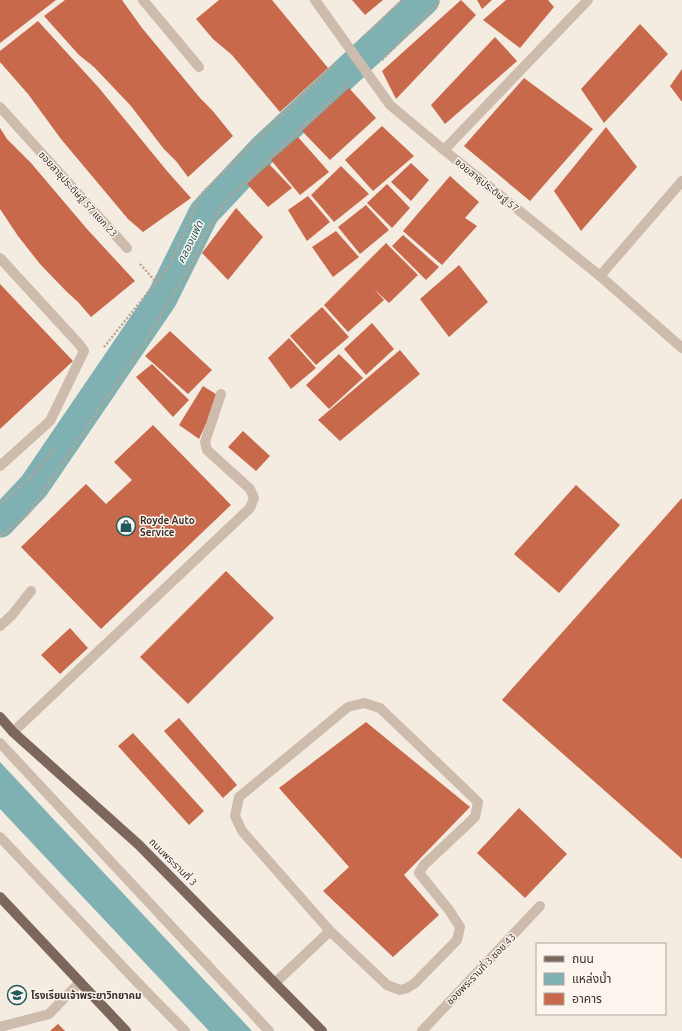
<svg xmlns="http://www.w3.org/2000/svg" width="682" height="1031" font-family="Ubuntu,'Noto Sans Thai',sans-serif">
  <style>
    .water { fill: #7fb0b2 }
    .lines { fill: none; stroke-linecap: round; stroke-linejoin: round }
    .canal { stroke: #7fb0b2; stroke-width: 31 }
    .building { fill: #c8694b }
    .path { stroke: #b9a596; stroke-width: 2.5; stroke-dasharray: 2 2; stroke-linecap: butt }
    .minor { stroke: #cdbbac; stroke-width: 10 }
    .major { stroke: #7d675c; stroke-width: 10 }
    .labels { text-anchor: middle; dominant-baseline: central; stroke-width: 3; stroke-linejoin: round; paint-order: stroke }
    .street-label { font-size: 10px; fill: #3b302b; stroke: #fbf5ee }
    .poi-label { font-size: 10px; font-weight: bold; fill: #3b302b; stroke: #fbf5ee; text-anchor: start }
    .water-label { font-size: 11px; font-style: italic; fill: #1f5a5e; stroke: #fbf5ee }
  </style>
  <rect width="100%" height="100%" fill="#f4ebe1"/>
  <!-- water -->
  <polygon class="water" points="0,762 252,1031 209,1031 0,809"/>
  <g class="lines">
    <!-- canal -->
    <polyline class="canal" points="0,522 34,486 162,298 204,213 264,149 424,0"/>
  </g>
  <!-- building -->
  <g class="building">
    <polygon points="0,0 56,0 0,43"/>
    <polygon points="65,0 122,0 142,28 200,98 212,110 233,136 188,177 176,161 163,148 131,106 94,67 79,55 44,16"/>
    <polygon points="219,0 272,0 328,68 280,112 232,55 213,39 196,19"/>
    <polygon points="352,0 383,0 365,15"/>
    <polygon points="461,0 476,15 396,99 382,71"/>
    <polygon points="477,0 492,0 482,9"/>
    <polygon points="506,0 548,0 554,7 520,48 483,20"/>
    <polygon points="38,21 99,88 167,171 191,198 143,232 128,219 61,139 28,94 0,62 0,51"/>
    <polygon points="640,24 668,54 604,123 581,89"/>
    <polygon points="495,37 517,61 445,124 431,105"/>
    <polygon points="682,69 682,102 670,86"/>
    <polygon points="524,78 593,129 530,201 464,146"/>
    <polygon points="349,88 376,118 330,160 302,131"/>
    <polygon points="382,126 414,156 373,191 345,160"/>
    <polygon points="606,127 637,167 581,231 554,191"/>
    <polygon points="0,128 7,139 31,163 87,229 135,281 91,317 78,302 66,291 40,264 18,236 0,209"/>
    <polygon points="298,137 329,172 300,195 271,160"/>
    <polygon points="411,163 429,180 411,201 391,182"/>
    <polygon points="269,164 292,188 268,207 247,184"/>
    <polygon points="341,166 369,194 334,222 311,195"/>
    <polygon points="450,176 479,202 465,218 477,226 442,265 403,231"/>
    <polygon points="387,184 410,208 392,228 367,203"/>
    <polygon points="308,196 330,222 307,241 288,210"/>
    <polygon points="366,205 389,230 360,254 338,227"/>
    <polygon points="236,208 263,237 228,280 202,253"/>
    <polygon points="336,231 359,257 333,277 312,247"/>
    <polygon points="403,235 439,267 426,280 392,246"/>
    <polygon points="386,243 418,275 389,303 374,289 384,300 348,332 324,305"/>
    <polygon points="459,265 488,302 449,337 420,299"/>
    <polygon points="0,284 73,361 0,429"/>
    <polygon points="322,307 349,337 316,365 290,336"/>
    <polygon points="372,323 394,349 366,375 344,349"/>
    <polygon points="170,331 212,370 188,394 145,356"/>
    <polygon points="289,338 316,368 291,389 268,358"/>
    <polygon points="400,350 420,374 340,441 318,420"/>
    <polygon points="339,354 363,378 329,409 306,385"/>
    <polygon points="152,364 189,400 173,417 136,377"/>
    <polygon points="203,386 219,396 199,439 179,425"/>
    <polygon points="153,425 231,505 101,629 21,547 86,484 106,504 132,480 114,462"/>
    <polygon points="243,431 270,456 256,471 228,447"/>
    <polygon points="576,485 620,525 559,593 514,554"/>
    <polygon points="682,498 682,859 502,700"/>
    <polygon points="226,571 274,618 188,704 140,657"/>
    <polygon points="70,628 88,648 60,674 41,655"/>
    <polygon points="179,718 237,785 223,798 164,731"/>
    <polygon points="366,722 470,807 404,875 439,915 393,957 323,891 349,867 279,788"/>
    <polygon points="133,733 204,811 189,825 118,746"/>
    <polygon points="519,808 567,854 525,898 477,853"/>
    <polygon points="58,1024 65,1031 50,1031"/>
  </g>
  <g class="lines">
    <!-- path -->
    <g class="path">
      <polyline points="366,35 402,0"/>
      <polyline points="382,60 441,0"/>
      <polyline points="140,264 156,282"/>
      <polyline points="104,347 169,266 201,194 336,63"/>
      <polyline points="0,504 30,478 51,453 53,448"/>
      <polyline points="0,535 5,533 27,515 144,343 192,263 205,234 224,203 349,82"/>
    </g>
    <!-- minor -->
    <g class="minor">
      <polyline points="143,0 199,67"/>
      <polyline points="315,0 390,105 444,150 600,276 682,348"/>
      <polyline points="0,107 127,248"/>
      <polyline points="444,150 588,0"/>
      <polyline points="0,258 79,344 84,351 50,421 0,466"/>
      <polyline points="600,276 682,181"/>
      <polyline points="0,626 12,615 31,591"/>
      <polyline points="13,732 250,508 254,498 250,489 207,450 205,442 221,394"/>
      <polyline points="0,743 269,1031"/>
      <polyline points="0,837 137,982 185,1031"/>
      <polyline points="275,983 330,931 387,985 400,990 407,988 415,983 457,940 460,927 449,910 419,873 424,865 475,817 478,802 380,708 364,703 348,707 239,797 235,816 242,831 330,931"/>
      <polyline points="0,1027 49,1014 80,982"/>
      <polyline points="422,1031 540,906"/>
    </g>
    <!-- major -->
    <g class="major">
      <polyline points="0,717 13,732 139,845 322,1031"/>
      <polyline points="0,897 126,1031"/>
    </g>
  </g>
  <!-- icons -->
  <defs>
    <symbol id="shop-ring" viewBox="-11 -11 22 22"><circle r="9.5" fill="#fbf5ee" stroke="#1f5a5e" stroke-width="1.5"/><path d="M-5-2.5h2.3a2.7 3.5 0 0 1 5.4 0H5L5.5 6h-11ZM-1.5-2.5h3a1.5 2.3 0 0 0-3 0Z" fill="#1f5a5e"/></symbol>
    <symbol id="school-ring" viewBox="-11 -11 22 22"><circle r="9.5" fill="#fbf5ee" stroke="#1f5a5e" stroke-width="1.5"/><path d="M0-5L7-2L0 1L-7-2ZM-4 1L0 2.5L4 1V4Q0 6-4 4Z" fill="#1f5a5e"/></symbol>
  </defs>
  <g fill-rule="evenodd">
    <use href="#shop-ring" x="115" y="515" width="22" height="22"/>
    <use href="#school-ring" x="6" y="984" width="22" height="22"/>
  </g>
  <g class="labels">
    <!-- street labels -->
    <g class="street-label">
      <text transform="translate(487 185) rotate(39)">ซอยสาธุประดิษฐ์ 57</text>
      <text transform="translate(78 194) rotate(48)">ซอยสาธุประดิษฐ์ 57 แยก 23</text>
      <text transform="translate(173 862) rotate(45)">ถนนพระรามที่ 3</text>
      <text transform="translate(481 969) rotate(-46)">ซอยพระรามที่ 3 ซอย 43</text>
    </g>
    <!-- poi labels -->
    <g class="poi-label">
      <text x="140" y="520">Royde Auto<tspan x="140" dy="12">Service</tspan></text>
      <text x="31" y="995">โรงเรียนเจ้าพระยาวิทยาคม</text>
    </g>
    <!-- water labels -->
    <g class="water-label">
      <text transform="translate(190 242) rotate(-64)">คลองแฟด</text>
    </g>
  </g>
  <!-- legend -->
  <rect x="536" y="943" width="130" height="72" fill="#fbf5ee" stroke="#aea6a0"/>
  <rect x="544" y="956" width="20" height="6" fill="#7d675c" stroke="#aea6a0"/>
  <text x="572" y="963" font-size="12" fill="#3b302b">ถนน</text>
  <rect x="544" y="973" width="20" height="12" fill="#7fb0b2" stroke="#aea6a0"/>
  <text x="572" y="983" font-size="12" fill="#3b302b">แหล่งน้ำ</text>
  <rect x="544" y="993" width="20" height="12" fill="#c8694b" stroke="#aea6a0"/>
  <text x="572" y="1003" font-size="12" fill="#3b302b">อาคาร</text>
</svg>
